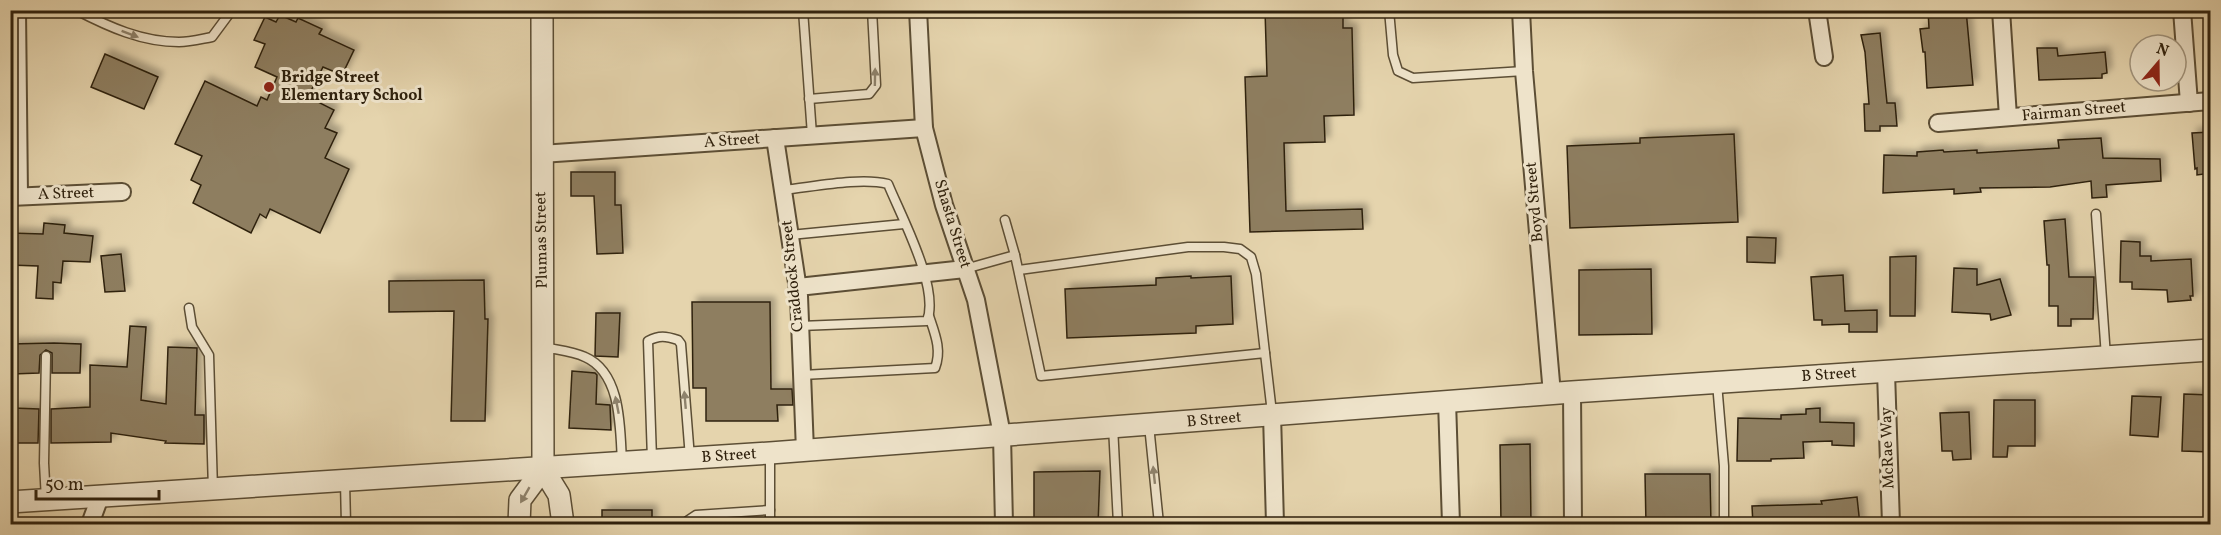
<svg xmlns="http://www.w3.org/2000/svg" width="2221" height="535" font-family="Vollkorn,serif">
  <style>
    .building { fill: #8e7e60; stroke: #2f210d; stroke-width: 1.5; filter: url(#shadow) }
    .lines { fill: none; stroke-linecap: round; stroke-linejoin: round }
    .service-casing { stroke: #5c4e35; stroke-width: 11 }
    .minor-casing { stroke: #5c4e35; stroke-width: 20 }
    .tertiary-casing { stroke: #5c4e35; stroke-width: 24 }
    .service { stroke: #eee3ca; stroke-width: 8 }
    .minor { stroke: #eee3ca; stroke-width: 16 }
    .tertiary { stroke: #eee3ca; stroke-width: 21 }
    .oneway { fill: #8e826c }
    .poi-dot { fill: #8f2418; stroke: #eee3ca; stroke-width: 2 }
    .labels { text-anchor: middle; dominant-baseline: central; stroke-width: 6; stroke-linejoin: round; paint-order: stroke }
    .poi-label { font-size: 16px; font-weight: bold; fill: #2f210d; stroke: #eee3ca; text-anchor: start }
    .street-label { font-size: 16px; fill: #2f210d; stroke: #eee3ca }
  </style>
  <defs>
    <filter id="shadow"><feDropShadow dx="5" dy="-5" stdDeviation="3" flood-color="#0004"/></filter>
  </defs>
  <rect width="100%" height="100%" fill="#e5d4ad"/>
  <filter id="stains"><feTurbulence type="fractalNoise" baseFrequency=".00333" numOctaves="4"/><feColorMatrix values="0 0 0 0 .2 0 0 0 0 .09 0 0 0 0 .02 0 0 0 .5 -.17"/></filter>
  <radialGradient id="worn" r=".72"><stop offset=".6" stop-color="#630" stop-opacity="0"/><stop offset="1" stop-color="#630" stop-opacity=".3"/></radialGradient>
  <!-- building -->
  <g class="building">
    <polygon points="1265,10 1343,10 1343,28 1352,28 1354,115 1324,116 1325,142 1284,143 1286,211 1362,209 1363,229 1250,232 1245,77 1267,76"/>
    <polygon points="1928,10 1966,10 1973,85 1927,88 1925,52 1923,52 1920,29 1929,28"/>
    <polygon points="280,15 296,22 298,18 322,29 319,34 354,50 342,75 323,67 308,97 334,110 325,128 337,133 325,158 349,169 320,233 270,209 266,218 260,214 251,233 193,203 201,185 191,180 202,156 175,144 205,81 257,106 261,97 267,100 277,77 255,67 265,44 254,40 265,17 276,22"/>
    <polygon points="1880,33 1887,103 1895,103 1897,126 1880,126 1880,131 1865,131 1864,104 1869,104 1865,52 1861,35"/>
    <polygon points="2037,48 2057,48 2058,56 2105,52 2107,73 2102,74 2102,78 2039,80"/>
    <polygon points="105,54 158,77 144,109 91,87"/>
    <polygon points="2211,132 2211,173 2197,175 2197,168 2195,169 2192,133"/>
    <polygon points="1734,134 1738,222 1570,228 1567,146 1640,143 1640,138"/>
    <polygon points="2101,138 2103,158 2160,159 2161,181 2106,185 2107,197 2092,198 2091,181 2050,187 1980,188 1981,192 1954,194 1954,189 1883,193 1884,155 1917,156 1917,152 1943,150 1944,152 1977,150 1977,153 2059,148 2058,140"/>
    <polygon points="571,172 615,172 615,205 621,205 623,253 597,254 594,196 571,196"/>
    <polygon points="2065,219 2069,277 2094,277 2093,319 2071,319 2071,326 2058,326 2058,306 2049,306 2049,265 2047,265 2044,221"/>
    <polygon points="44,223 65,225 64,233 93,236 90,262 63,261 61,283 53,282 53,299 36,298 38,266 10,265 10,233 43,234"/>
    <polygon points="1747,237 1776,238 1775,263 1747,262"/>
    <polygon points="2121,241 2140,242 2140,256 2151,256 2151,261 2191,259 2193,296 2190,296 2191,300 2168,302 2167,290 2132,289 2132,282 2120,282"/>
    <polygon points="121,254 125,291 105,292 101,256"/>
    <polygon points="1916,256 1915,316 1890,316 1890,257"/>
    <polygon points="1954,268 1977,269 1977,285 2000,279 2011,315 1991,320 1990,314 1952,312"/>
    <polygon points="1651,269 1652,334 1579,335 1579,270"/>
    <polygon points="1843,275 1845,311 1877,310 1877,332 1849,332 1849,324 1822,325 1822,320 1814,320 1811,277"/>
    <polygon points="1191,276 1191,278 1231,276 1233,324 1196,326 1196,333 1067,338 1065,289 1156,285 1156,278"/>
    <polygon points="484,280 485,319 488,319 485,421 451,421 454,311 389,312 389,281"/>
    <polygon points="692,302 770,302 771,389 792,389 793,405 777,405 778,421 706,421 706,388 693,388"/>
    <polygon points="596,313 620,313 618,357 595,356"/>
    <polygon points="130,326 146,327 141,400 166,404 168,347 197,348 195,415 204,415 204,444 165,443 166,441 111,433 111,442 51,443 51,409 90,407 90,365 127,367"/>
    <polygon points="54,343 81,344 80,373 52,373 52,353 46,350 40,355 39,373 12,374 10,344"/>
    <polygon points="572,371 595,373 597,375 596,404 610,405 611,430 569,428"/>
    <polygon points="2184,394 2211,395 2211,452 2182,451"/>
    <polygon points="2132,396 2161,397 2158,437 2130,435"/>
    <polygon points="1994,400 2035,400 2035,446 2008,446 2007,457 1993,457"/>
    <polygon points="13,408 39,409 38,443 11,443"/>
    <polygon points="1820,408 1820,422 1854,423 1854,446 1832,445 1832,441 1803,442 1804,458 1771,459 1771,461 1737,461 1738,418 1781,419 1781,415 1806,414 1806,409"/>
    <polygon points="1969,412 1971,459 1953,460 1952,451 1942,451 1940,413"/>
    <polygon points="1530,444 1531,525 1501,525 1500,445"/>
    <polygon points="1100,471 1098,525 1034,525 1034,472"/>
    <polygon points="1645,474 1710,474 1711,525 1646,525"/>
    <polygon points="1857,497 1860,525 1753,525 1752,506 1822,504 1821,501"/>
    <rect x="602" y="510" width="50" height="15"/>
  </g>
  <g class="lines">
    <defs>
      <g id="service">
        <path d="M76,10C109,27 142,42 179,42C190,42 201,39 212,37L232,10"/>
        <polyline points="673,10 673,12"/>
        <polyline points="803,10 812,135"/>
        <polyline points="1389,10 1393,55 1398,71 1413,78 1524,71"/>
        <polyline points="809,99 869,94 876,85 872,10"/>
        <path d="M783,190C813,187 860,177 888,184C901,216 940,288 927,321L800,326"/>
        <polyline points="2096,214 2106,357"/>
        <polyline points="1005,220 1015,255"/>
        <polyline points="790,235 904,224"/>
        <polyline points="965,269 1015,255 1041,376 1265,353 1272,413"/>
        <polyline points="1019,270 1188,247 1224,247 1240,249 1251,257 1256,274 1265,353"/>
        <polyline points="189,308 192,327 209,355 213,490"/>
        <path d="M544,347C557,350 572,351 585,357C622,373 620,429 622,463"/>
        <polyline points="46,356 44,463 46,500"/>
        <path d="M802,375L935,368C942,350 935,334 929,316"/>
        <polyline points="1717,383 1724,466 1724,524"/>
        <polyline points="1149,425 1159,524"/>
        <polyline points="1113,426 1118,524"/>
        <path d="M652,459L648,341C659,335 666,336 678,340L681,344L690,458"/>
        <polyline points="345,482 346,524"/>
        <polyline points="687,524 687,521 696,515 770,510"/>
        <polyline points="770,524 770,454"/>
      </g>
      <g id="minor">
        <polyline points="17,10 19,196"/>
        <polyline points="918,10 924,128 944,205 976,300 1002,435 1004,524"/>
        <polyline points="1521,10 1524,71 1552,394"/>
        <polyline points="1817,10 1824,57"/>
        <polyline points="2001,10 2008,117"/>
        <polyline points="2182,10 2189,103"/>
        <polyline points="1938,123 2210,101"/>
        <polyline points="775,138 799,296 805,451"/>
        <polyline points="541,154 924,128"/>
        <polyline points="10,197 122,192"/>
        <polyline points="798,287 965,269"/>
        <polyline points="1886,372 1891,524"/>
        <polyline points="1572,392 1573,524"/>
        <polyline points="1447,401 1451,524"/>
        <polyline points="1272,414 1275,524"/>
        <polyline points="90,524 100,497"/>
      </g>
      <g id="tertiary">
        <polyline points="542,10 543,469"/>
        <polyline points="543,469 559,495 563,524"/>
        <polyline points="10,502 770,453 1572,392 2210,350"/>
        <polyline points="519,524 520,500 543,469"/>
      </g>
    </defs>
    <!-- service casing -->
    <use href="#service" class="service-casing"/>
    <!-- minor casing -->
    <use href="#minor" class="minor-casing"/>
    <!-- tertiary casing -->
    <use href="#tertiary" class="tertiary-casing"/>
    <!-- service -->
    <use href="#service" class="service"/>
    <!-- minor -->
    <use href="#minor" class="minor"/>
    <!-- tertiary -->
    <use href="#tertiary" class="tertiary"/>
  </g>
  <!-- one-way arrows -->
  <defs><path id="oneway-solid" d="M-6-.8H1V-3.2L6.5 0L1 3.2V.8H-6Z" transform="scale(1.5)"/></defs>
  <g class="oneway">
    <use href="#oneway-solid" transform="translate(130 34) rotate(21)"/>
    <use href="#oneway-solid" transform="translate(875 77) rotate(-89)"/>
    <use href="#oneway-solid" transform="translate(685 400) rotate(-95)"/>
    <use href="#oneway-solid" transform="translate(617 405) rotate(-101)"/>
    <use href="#oneway-solid" transform="translate(1154 475) rotate(-96)"/>
    <use href="#oneway-solid" transform="translate(525 495) rotate(120)"/>
  </g>
  <!-- markers -->
  <circle class="poi-dot" cx="269" cy="87" r="6"/>
  <g class="labels">
    <!-- poi labels -->
    <g class="poi-label">
      <text x="281" y="78">Bridge Street<tspan x="281" dy="18">Elementary School</tspan></text>
    </g>
    <!-- street labels -->
    <g class="street-label">
      <text transform="translate(2074 112) rotate(-5)">Fairman Street</text>
      <text transform="translate(732 141) rotate(-4)">A Street</text>
      <text transform="translate(66 194) rotate(-2)">A Street</text>
      <text transform="translate(1535 202) rotate(-95)">Boyd Street</text>
      <text transform="translate(952 224) rotate(73)">Shasta Street</text>
      <text transform="translate(542 240) rotate(-91)">Plumas Street</text>
      <text transform="translate(793 276) rotate(-96)">Craddock Street</text>
      <text transform="translate(1829 375) rotate(-4)">B Street</text>
      <text transform="translate(1214 420) rotate(-5)">B Street</text>
      <text transform="translate(1888 448) rotate(-92)">McRae Way</text>
      <text transform="translate(729 456) rotate(-4)">B Street</text>
    </g>
  </g>
  <!-- margin -->
  <rect width="2221" height="535" fill="none" stroke="#e5d4ad" stroke-width="36"/>
  <rect x="12" y="12" width="2197" height="511" fill="none" stroke="#2f210d" stroke-width="3"/>
  <rect x="18" y="18" width="2185" height="499" fill="none" stroke="#2f210d" stroke-width="1.5"/>
  <!-- north arrow -->
  <g transform="translate(2158 63) rotate(20)"><circle r="28" fill="#eee3ca" stroke="#a2957e" stroke-width="1.5"/>
  <path d="M0-4.5L10 22L0 15L-10 22Z" fill="#8f2418"/>
  <text y="-9" font-size="16" font-weight="bold" text-anchor="middle" fill="#2f210d">N</text>
  </g>
  <!-- scale -->
  <path d="M36 490v9h123v-9" fill="none" stroke="#2f210d" stroke-width="3"/>
  <text x="45" y="490" font-size="18" fill="#2f210d" stroke="#eee3ca" stroke-width="4.5" paint-order="stroke">50 m</text>
  <rect width="100%" height="100%" filter="url(#stains)"/>
  <rect width="100%" height="100%" fill="url(#worn)"/>
</svg>
